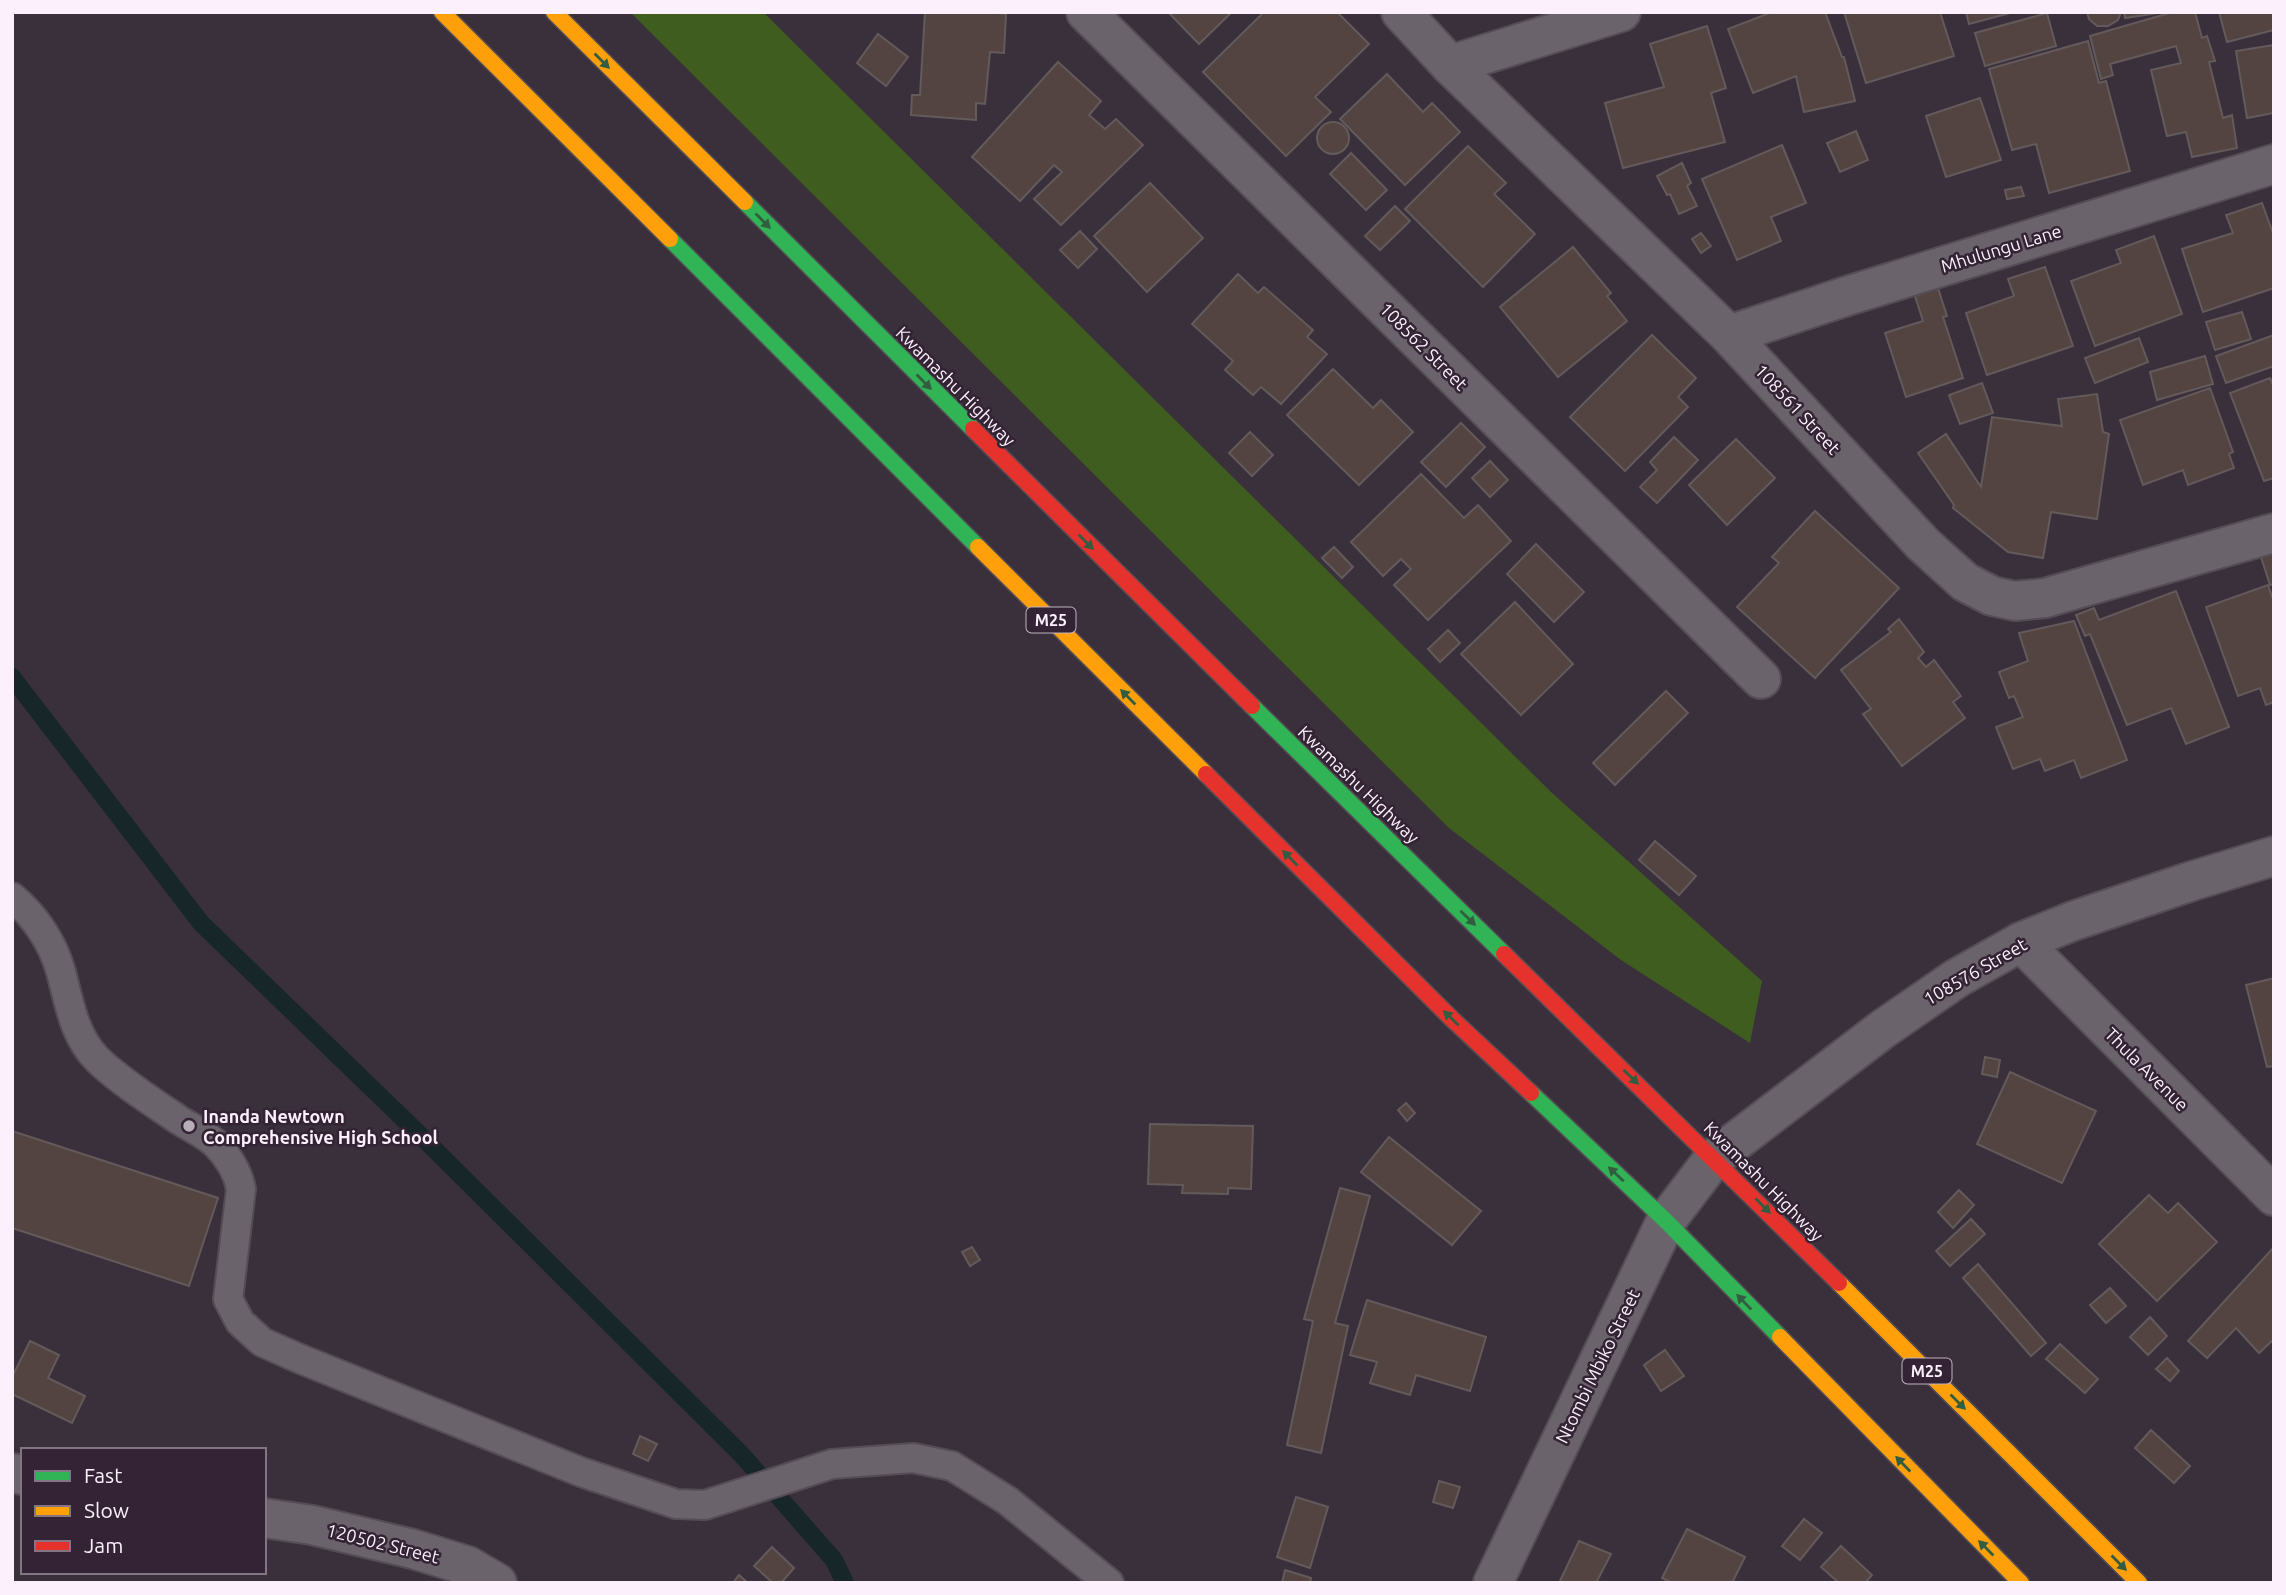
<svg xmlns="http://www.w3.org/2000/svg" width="2286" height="1595" font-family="Ubuntu,sans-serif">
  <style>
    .green { fill: #405d20 }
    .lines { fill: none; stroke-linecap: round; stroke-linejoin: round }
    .stream { stroke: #172729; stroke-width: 18 }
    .building { fill: #534442; stroke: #635a5b; stroke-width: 2 }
    .lane-casing { stroke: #554d55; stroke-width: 32 }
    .street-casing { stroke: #554d55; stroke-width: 42 }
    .fast-casing { stroke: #554d55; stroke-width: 19 }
    .slow-casing { stroke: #554d55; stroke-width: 19 }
    .jam-casing { stroke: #554d55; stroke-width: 19 }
    .lane { stroke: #6b636b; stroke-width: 28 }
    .street { stroke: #6b636b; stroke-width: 38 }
    .fast { stroke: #30b455; stroke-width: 16 }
    .slow { stroke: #ff9f0a; stroke-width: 16 }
    .jam { stroke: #e5322d; stroke-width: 16 }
    .oneway { fill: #325d41 }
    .poi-dot { fill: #b7adb8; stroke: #332334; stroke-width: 2.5 }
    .labels { text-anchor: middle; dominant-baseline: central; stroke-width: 5; stroke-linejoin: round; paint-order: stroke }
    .shield { fill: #332334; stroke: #bfb2bf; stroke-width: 2 }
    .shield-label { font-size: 16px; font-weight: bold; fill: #fbf0fb }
    .street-label { font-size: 18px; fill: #fbf0fb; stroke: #332334 }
    .poi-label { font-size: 18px; font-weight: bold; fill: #fbf0fb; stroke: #332334; text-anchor: start }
  </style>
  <rect width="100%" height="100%" fill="#3a303b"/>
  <!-- green -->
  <polygon class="green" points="630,12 763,12 1552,793 1762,981 1750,1043 1621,960 1449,828"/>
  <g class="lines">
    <!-- stream -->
    <polyline class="stream" points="12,677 201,923 416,1131 741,1454 834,1560 845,1583"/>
  </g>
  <!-- building -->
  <g class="building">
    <polygon points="925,12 990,12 1006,14 1004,53 990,52 985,104 976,103 976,120 911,115 912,95 920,95"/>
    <polygon points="1168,12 1232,12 1199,44"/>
    <polygon points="1264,12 1337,12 1369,44 1315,97 1331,112 1286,156 1203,72"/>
    <polygon points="1772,12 1825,12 1842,57 1844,57 1855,101 1804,112 1796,76 1753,93 1728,29"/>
    <polygon points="1844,12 1940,12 1954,56 1866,83"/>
    <polygon points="1966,12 2014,12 1969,24"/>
    <polygon points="2087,12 2121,12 2118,20 2108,26 2097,26 2089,19"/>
    <polygon points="2124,12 2165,12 2125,18"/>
    <polygon points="2173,12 2195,12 2202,38 2207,36 2215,61 2209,62 2223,118 2232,115 2237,148 2192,157 2186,132 2167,136 2151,70 2181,63 2176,46 2110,64 2113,75 2101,79 2090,36"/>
    <polygon points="2219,12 2274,12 2274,30 2227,42"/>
    <polygon points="2047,13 2056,46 1985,66 1975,33"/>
    <polygon points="1707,26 1726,88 1711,93 1725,142 1623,168 1605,103 1664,87 1650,44"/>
    <polygon points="878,34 908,57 886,86 857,63"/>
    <polygon points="2088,41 2099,83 2106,81 2130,171 2049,193 2036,144 2012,150 1989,69"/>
    <polygon points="2274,45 2274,113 2247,118 2236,51"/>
    <polygon points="1058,62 1101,101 1089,115 1105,129 1116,119 1143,145 1061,225 1034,199 1062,172 1054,165 1020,201 972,157"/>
    <polygon points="1387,74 1423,112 1432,103 1460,132 1405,185 1340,119"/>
    <polygon points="1980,98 2001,160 1946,177 1926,116"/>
    <circle cx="1333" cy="138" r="16"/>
    <polygon points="1856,131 1868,160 1840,172 1827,143"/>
    <polygon points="1782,145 1806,203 1771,217 1781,241 1737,260 1702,179"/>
    <polygon points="1468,146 1506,183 1494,194 1535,234 1483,287 1405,209"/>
    <polygon points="1351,153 1387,190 1366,210 1330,174"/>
    <polygon points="1682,163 1691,183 1687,186 1697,206 1679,214 1670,194 1667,195 1657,176"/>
    <polygon points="1150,183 1203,238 1147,292 1094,236"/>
    <polygon points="2021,187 2024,196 2007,199 2005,190"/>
    <polygon points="2262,203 2274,236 2274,288 2203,312 2182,249 2233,233 2226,215"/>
    <polygon points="1395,206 1410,221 1380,250 1365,236"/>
    <polygon points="1080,231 1097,249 1078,268 1060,250"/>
    <polygon points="1701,233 1711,246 1701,253 1692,239"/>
    <polygon points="2154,236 2182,314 2095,346 2071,281 2121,263 2116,250"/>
    <polygon points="1573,247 1611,293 1607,296 1627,321 1558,377 1500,307"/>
    <polygon points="2045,267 2073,346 1987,375 1966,313 2014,296 2008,279"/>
    <polygon points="1238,274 1258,293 1264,287 1313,330 1307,337 1327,354 1281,404 1261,387 1253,395 1225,370 1233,361 1192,324"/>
    <polygon points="1938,288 1947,316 1943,317 1963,378 1906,397 1885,333 1923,321 1915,296"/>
    <polygon points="2242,312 2251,339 2215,350 2206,322"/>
    <polygon points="1652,335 1696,378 1678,397 1688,407 1625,471 1570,417"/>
    <polygon points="2274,335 2274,366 2226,383 2216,356"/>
    <polygon points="2139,338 2148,362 2095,383 2085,358"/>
    <polygon points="2205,356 2213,384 2157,400 2150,372"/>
    <polygon points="1333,369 1373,408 1381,400 1413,432 1359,485 1287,415"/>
    <polygon points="2270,378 2274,387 2274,478 2264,481 2230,393"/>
    <polygon points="1982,383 1993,413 1960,424 1949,395"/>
    <polygon points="2210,388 2233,452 2229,454 2234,468 2188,485 2183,470 2143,485 2120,420"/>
    <polygon points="2097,394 2103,432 2109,434 2097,519 2051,512 2043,558 2008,552 1953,508 1954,505 1918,453 1946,434 1981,487 1992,417 2062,426 2058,399"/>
    <polygon points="1461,423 1485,447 1446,487 1421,462"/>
    <polygon points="1250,432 1273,455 1252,476 1229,453"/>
    <polygon points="1674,437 1698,460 1657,503 1640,487 1657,470 1650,462"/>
    <polygon points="1736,439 1775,478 1727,525 1689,485"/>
    <polygon points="1490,461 1508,480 1490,497 1472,478"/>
    <polygon points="1421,474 1464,518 1478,505 1511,541 1428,620 1394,585 1411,569 1401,559 1383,576 1351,542"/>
    <polygon points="1815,511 1899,588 1815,678 1737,607 1779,563 1772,557"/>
    <polygon points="1536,544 1584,592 1554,622 1507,574"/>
    <polygon points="1334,547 1353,567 1342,578 1322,558"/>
    <polygon points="2274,553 2274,584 2270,585 2261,557"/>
    <polygon points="2268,585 2274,602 2274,702 2266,705 2260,688 2238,696 2206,607"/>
    <polygon points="2176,591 2229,727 2186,744 2171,708 2127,725 2090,634 2085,636 2076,615 2094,608 2099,620"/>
    <polygon points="1515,602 1573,664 1521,715 1461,654"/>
    <polygon points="1899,619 1924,652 1918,658 1926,667 1934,660 1961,696 1953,702 1965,718 1902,766 1863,714 1871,709 1841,670 1891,632 1888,629"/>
    <polygon points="2074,621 2127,760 2081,778 2074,760 2045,771 2040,759 2013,769 1996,727 2023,717 2014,696 2009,698 1999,672 2028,661 2019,633"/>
    <polygon points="1448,630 1460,643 1440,662 1428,649"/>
    <polygon points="1666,691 1688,713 1615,785 1593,763"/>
    <polygon points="1655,841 1696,876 1679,895 1639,860"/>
    <polygon points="2274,978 2274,1066 2267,1067 2246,985"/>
    <polygon points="1985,1057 2000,1060 1997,1077 1982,1074"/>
    <polygon points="2010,1072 2096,1111 2062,1183 1977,1144"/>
    <polygon points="1406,1103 1415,1113 1407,1121 1398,1110"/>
    <polygon points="1150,1124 1253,1126 1251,1189 1228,1188 1228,1194 1182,1193 1183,1185 1148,1184"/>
    <polygon points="12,1131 218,1198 189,1286 12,1228"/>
    <polygon points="1389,1137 1481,1211 1452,1245 1361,1172"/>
    <polygon points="1340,1188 1370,1196 1335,1323 1348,1326 1321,1453 1287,1445 1313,1321 1304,1319"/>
    <polygon points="1959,1190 1974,1205 1953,1228 1938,1212"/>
    <polygon points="2149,1195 2168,1213 2178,1203 2217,1242 2157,1301 2099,1244"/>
    <polygon points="1971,1219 1985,1234 1950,1266 1936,1251"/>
    <polygon points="972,1247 980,1260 970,1266 962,1252"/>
    <polygon points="2274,1247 2274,1339 2259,1353 2236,1328 2207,1358 2188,1341"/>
    <polygon points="1978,1264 2046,1343 2031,1356 1963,1278"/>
    <polygon points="2110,1288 2126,1306 2106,1323 2090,1305"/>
    <polygon points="1367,1300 1486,1337 1470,1391 1416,1375 1410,1395 1370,1383 1377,1362 1350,1355"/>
    <polygon points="2150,1317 2167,1336 2148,1355 2130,1337"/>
    <polygon points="30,1341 59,1355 48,1378 85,1396 72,1423 12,1394 12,1377"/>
    <polygon points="2060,1344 2098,1379 2085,1393 2046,1359"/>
    <polygon points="1665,1350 1684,1376 1661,1391 1644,1365"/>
    <polygon points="2167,1358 2179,1371 2170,1381 2156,1369"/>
    <polygon points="2151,1430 2190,1466 2174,1483 2135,1448"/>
    <polygon points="640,1436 657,1444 648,1461 633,1454"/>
    <polygon points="1439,1481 1460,1487 1453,1508 1433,1502"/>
    <polygon points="1296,1497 1328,1507 1310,1568 1277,1557"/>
    <polygon points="1804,1519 1822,1533 1800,1560 1782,1546"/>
    <polygon points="1687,1529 1745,1557 1732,1583 1672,1583 1662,1578"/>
    <polygon points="1579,1541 1611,1554 1596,1583 1559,1583"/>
    <polygon points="1841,1546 1872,1575 1865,1583 1839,1583 1821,1567"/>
    <polygon points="772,1547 794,1568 781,1583 773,1583 754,1566"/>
    <polygon points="1285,1570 1311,1578 1310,1583 1282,1583"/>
    <polygon points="739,1575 748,1583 733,1583"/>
  </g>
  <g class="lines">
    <defs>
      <path id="lane" d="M12,897C35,916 53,943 61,972C69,1002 74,1036 97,1059C118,1080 154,1103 179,1120C190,1127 205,1134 215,1143C227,1155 238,1172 241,1189L228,1299L240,1322L262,1342L298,1358L581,1472L676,1504L705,1505L832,1464L913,1458L952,1466L1008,1501L1109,1583"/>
      <g id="street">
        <polyline points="1086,12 1761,679"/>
        <polyline points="1401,12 1450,65 1729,335 1923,544 1965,582 1992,596 2015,601 2045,598 2274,533"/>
        <polyline points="1450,65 1621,12"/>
        <polyline points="1729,335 1850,295 2274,164"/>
        <polyline points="2021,942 2274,1196"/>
        <polyline points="12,1473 23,1475"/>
        <polyline points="264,1518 312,1525 413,1549 468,1566 497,1583"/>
        <polyline points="1493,1583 1666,1221 1714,1158 1883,1029 1957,978 2021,942 2073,921 2192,881 2274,856"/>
      </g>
      <g id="fast">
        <polyline points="745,202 973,429"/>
        <polyline points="670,239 978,547"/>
        <polyline points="1252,706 1504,954"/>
        <polyline points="1531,1093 1666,1221 1780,1337"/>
      </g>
      <g id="slow">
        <polyline points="442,12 670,239"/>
        <polyline points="554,12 745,202"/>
        <polyline points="978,547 1206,774"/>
        <polyline points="1839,1283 2139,1583"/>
        <polyline points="1780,1337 2021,1583"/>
      </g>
      <g id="jam">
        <polyline points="973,429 1252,706"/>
        <polyline points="1206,774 1452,1019 1531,1093"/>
        <polyline points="1504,954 1839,1283"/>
      </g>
    </defs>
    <!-- lane casing -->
    <use href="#lane" class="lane-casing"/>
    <!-- street casing -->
    <use href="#street" class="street-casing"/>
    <!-- fast casing -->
    <use href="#fast" class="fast-casing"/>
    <!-- slow casing -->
    <use href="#slow" class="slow-casing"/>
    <!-- jam casing -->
    <use href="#jam" class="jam-casing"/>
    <!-- lane -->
    <use href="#lane" class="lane"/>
    <!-- street -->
    <use href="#street" class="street"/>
    <!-- fast -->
    <use href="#fast" class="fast"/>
    <!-- slow -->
    <use href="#slow" class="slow"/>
    <!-- jam -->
    <use href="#jam" class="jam"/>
  </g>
  <!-- one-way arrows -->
  <defs><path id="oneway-solid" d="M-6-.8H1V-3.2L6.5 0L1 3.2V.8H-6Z" transform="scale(1.75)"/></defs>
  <g class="oneway">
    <use href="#oneway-solid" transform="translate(602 61) rotate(45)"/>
    <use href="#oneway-solid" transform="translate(763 221) rotate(45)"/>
    <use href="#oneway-solid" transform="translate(924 382) rotate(45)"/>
    <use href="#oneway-solid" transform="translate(1086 542) rotate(45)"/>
    <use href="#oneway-solid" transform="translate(1128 697) rotate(-135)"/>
    <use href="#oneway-solid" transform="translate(1290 858) rotate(-135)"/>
    <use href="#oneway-solid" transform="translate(1468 918) rotate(44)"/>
    <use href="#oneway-solid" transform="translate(1451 1018) rotate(-136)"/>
    <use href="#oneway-solid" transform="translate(1631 1077) rotate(44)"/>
    <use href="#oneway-solid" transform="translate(1616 1174) rotate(-137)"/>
    <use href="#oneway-solid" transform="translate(1763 1206) rotate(45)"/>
    <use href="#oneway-solid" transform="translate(1744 1302) rotate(-134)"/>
    <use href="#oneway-solid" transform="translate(1958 1402) rotate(45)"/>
    <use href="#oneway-solid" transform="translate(1903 1464) rotate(-134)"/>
    <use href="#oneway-solid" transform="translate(1986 1548) rotate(-135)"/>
    <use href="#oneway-solid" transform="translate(2119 1563) rotate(45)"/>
  </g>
  <!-- markers -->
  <circle class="poi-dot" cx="189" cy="1126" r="7"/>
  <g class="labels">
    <!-- shield labels -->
    <g class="shield">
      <rect x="1026.5" y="607.5" width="49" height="25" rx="5"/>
      <rect x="1902.5" y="1358.5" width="49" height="25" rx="5"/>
    </g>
    <g class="shield-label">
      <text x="1051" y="620">M25</text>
      <text x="1927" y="1371">M25</text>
    </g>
    <!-- street labels -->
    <g class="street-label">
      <text transform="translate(2001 248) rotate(-17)">Mhulungu Lane</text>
      <text transform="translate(1424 346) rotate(45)">108562 Street</text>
      <text transform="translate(956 386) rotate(45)">Kwamashu Highway</text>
      <text transform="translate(1798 409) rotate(47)">108561 Street</text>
      <text transform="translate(1359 784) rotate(44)">Kwamashu Highway</text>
      <text transform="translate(1975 971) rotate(-30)">108576 Street</text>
      <text transform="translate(2147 1069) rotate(45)">Thula Avenue</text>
      <text transform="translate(1764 1181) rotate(45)">Kwamashu Highway</text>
      <text transform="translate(1597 1366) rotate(-64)">Ntombi Mbiko Street</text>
      <text transform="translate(383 1543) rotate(14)">120502 Street</text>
    </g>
    <!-- poi labels -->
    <g class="poi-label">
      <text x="203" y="1116">Inanda Newtown<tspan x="203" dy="21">Comprehensive High School</tspan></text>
    </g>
  </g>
  <!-- border -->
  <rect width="2286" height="1595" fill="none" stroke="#fbf0fb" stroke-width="28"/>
  <!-- legend -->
  <rect x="21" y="1448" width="245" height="126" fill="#332334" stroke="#837584" stroke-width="2"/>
  <rect x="35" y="1471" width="35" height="10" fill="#30b455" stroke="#837584" stroke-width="2"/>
  <text x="84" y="1483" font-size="21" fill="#fbf0fb">Fast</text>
  <rect x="35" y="1506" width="35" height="10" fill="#ff9f0a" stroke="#837584" stroke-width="2"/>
  <text x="84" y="1518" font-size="21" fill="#fbf0fb">Slow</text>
  <rect x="35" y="1541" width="35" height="10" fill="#e5322d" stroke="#837584" stroke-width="2"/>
  <text x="84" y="1553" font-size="21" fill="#fbf0fb">Jam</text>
</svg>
